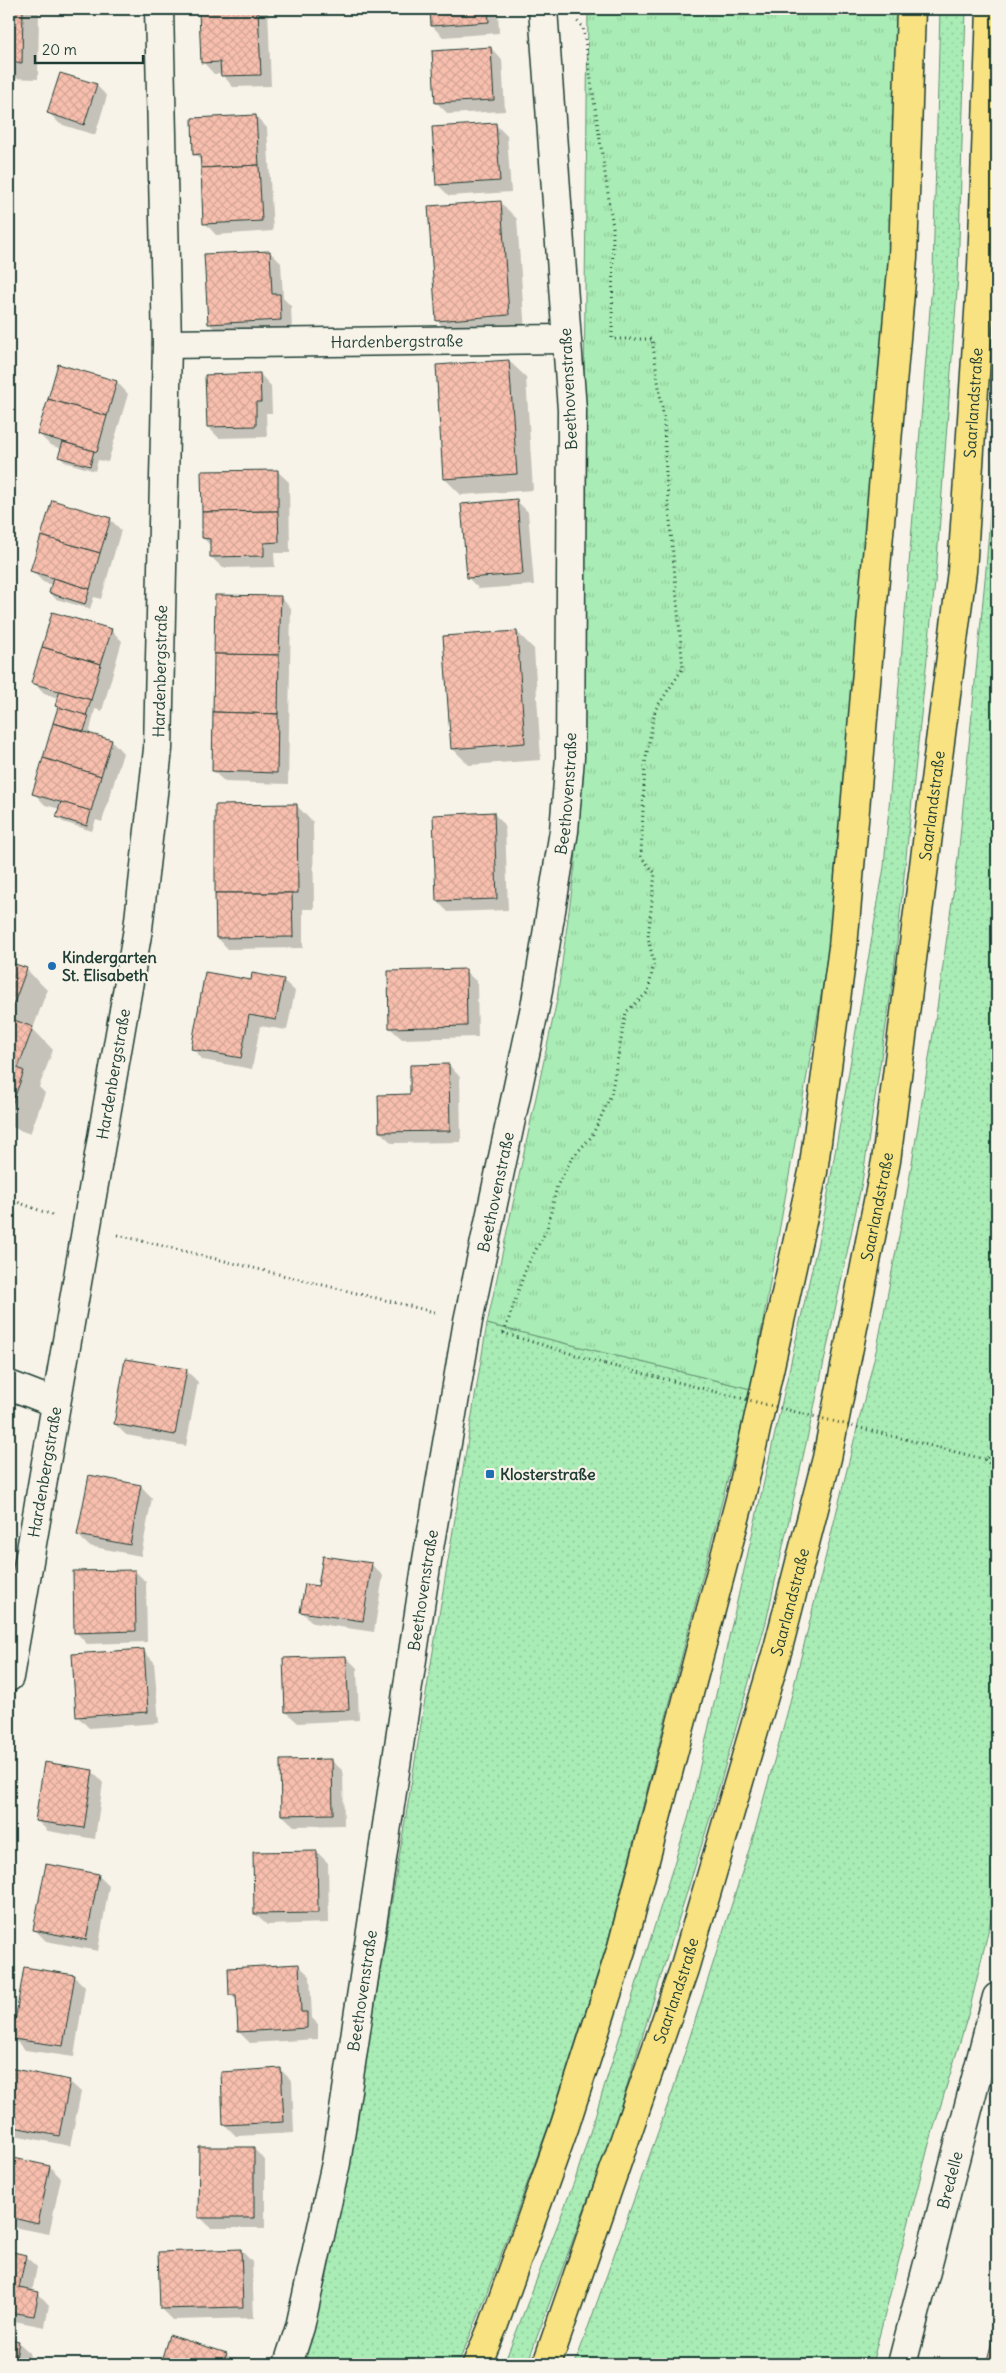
<svg xmlns="http://www.w3.org/2000/svg" width="1006" height="2373" font-family="Delius,sans-serif">
  <style>
    .grass { fill: url(#grass-dots); stroke: #649474 }
    .park { fill: url(#park-tufts); stroke: #649474 }
    .shadow { fill: #0003 }
    .building { fill: url(#building-cross-hatch); stroke: #1f3d34 }
    .lines { fill: none; stroke-linecap: round; stroke-linejoin: round }
    .minor-casing { stroke: #1f3d34; stroke-width: 31 }
    .trunk-casing { stroke: #1f3d34; stroke-width: 31 }
    .path { stroke: #1f3d34; stroke-width: 3; stroke-dasharray: 1 4; stroke-linecap: butt }
    .minor { stroke: #f7f3e8; stroke-width: 28 }
    .trunk { stroke: #f8e281; stroke-width: 28 }
    .path-bridge { stroke: #1f3d34; stroke-width: 3; stroke-dasharray: 1 4; stroke-linecap: butt }
    .poi-dot { fill: #1f6fb2; stroke: #f7f3e8; stroke-width: 2 }
    .labels { text-anchor: middle; dominant-baseline: central; stroke-width: 4.5; stroke-linejoin: round; paint-order: stroke }
    .street-label { font-size: 16px; fill: #1f3d34; stroke: #f7f3e8 }
    .poi-label { font-size: 16px; font-weight: bold; fill: #1f3d34; stroke: #f7f3e8; text-anchor: start }
  </style>
  <defs>
    <pattern id="grass-dots" width="8" height="8" patternUnits="userSpaceOnUse" patternTransform="scale(1.25)"><rect width="8" height="8" fill="#a9ecb5"/><path d="M2 2h.1M6 6h.1" fill="none" stroke="#91cb9c" stroke-width="1.8" stroke-linecap="round"/></pattern>
    <pattern id="park-tufts" width="24" height="20" patternUnits="userSpaceOnUse" patternTransform="scale(1.25)"><rect width="24" height="20" fill="#a9ecb5"/><path d="M3 7l-1-3M5 7V3M7 7l1-3M15 17l-1-3M17 17v-4M19 17l1-3" fill="none" stroke="#91cb9c"/></pattern>
    <pattern id="building-cross-hatch" width="8" height="8" patternUnits="userSpaceOnUse" patternTransform="scale(1.25)"><rect width="8" height="8" fill="#f8bfae"/><path d="M0 0l8 8M0 8l8-8" fill="none" stroke="#d4a596"/></pattern>
  </defs>
  <rect width="100%" height="100%" fill="#f7f3e8"/>
  <filter id="ink" filterUnits="userSpaceOnUse"><feTurbulence type="fractalNoise" baseFrequency=".02" numOctaves="2"/><feDisplacementMap in="SourceGraphic" scale="10" xChannelSelector="R" yChannelSelector="G"/><feConvolveMatrix kernelMatrix="1 2 1 2 8 2 1 2 1" color-interpolation-filters="sRGB"/></filter>
  <g filter="url(#ink)">
    <!-- grass -->
    <g class="grass">
      <polygon points="940,9 966,9 958,277 936,573 893,980 862,1182 818,1390 766,1622 714,1805 612,2134 527,2364 504,2364 576,2177 688,1819 825,1211 884,867 933,273"/>
      <polygon points="997,421 997,1894 969,2012 929,2144 872,2364 575,2364 673,2090 754,1834 788,1710 878,1343 906,1200 936,1015 958,858 986,569"/>
      <polygon points="487,1324 751,1389 608,1941 551,2119 478,2317 458,2364 297,2364 348,2167"/>
    </g>
    <!-- park -->
    <polygon class="park" points="588,9 906,9 897,266 830,946 751,1389 487,1324 557,1000 575,866 584,392"/>
    <!-- shadow -->
    <g class="shadow">
      <polygon points="9,9 39,9 38,79 9,78"/>
      <polygon points="205,9 268,9 271,86 233,87 222,74 214,74 203,62"/>
      <polygon points="431,9 498,9 499,33 443,37 432,26"/>
      <polygon points="491,48 502,60 505,111 448,114 436,102"/>
      <polygon points="96,85 107,96 95,135 60,124 49,113"/>
      <polygon points="256,116 267,128 273,231 216,235 205,223 201,161 195,154"/>
      <polygon points="495,124 507,136 511,192 449,196 438,185"/>
      <polygon points="501,203 517,219 525,332 453,337 437,320"/>
      <polygon points="270,252 281,263 283,298 291,306 292,331 220,335 209,323"/>
      <polygon points="509,361 526,377 533,490 461,495 444,478"/>
      <polygon points="59,365 117,382 128,394 108,462 98,460 95,471 65,462 60,457 62,449 50,445 39,434"/>
      <polygon points="260,374 271,386 272,413 266,413 267,437 219,438 208,427"/>
      <polygon points="277,471 289,482 290,553 274,553 275,567 223,568 211,557 211,546 203,538"/>
      <polygon points="517,501 528,512 534,585 479,589 468,578"/>
      <polygon points="110,519 121,530 101,599 94,597 90,609 56,599 50,593 52,585 43,582 32,571"/>
      <polygon points="280,597 291,608 288,784 225,782 213,771"/>
      <polygon points="111,630 122,641 102,711 95,709 89,735 112,741 123,753 102,822 96,820 92,831 63,822 57,817 60,809 45,805 34,793 59,708 57,706 59,698 44,694 33,682"/>
      <polygon points="517,632 534,649 541,760 469,765 452,748"/>
      <polygon points="297,806 313,822 314,909 303,909 303,948 228,949 217,937"/>
      <polygon points="494,814 505,825 508,910 448,912 437,901"/>
      <polygon points="9,963 26,969 47,990 33,1029 53,1050 39,1087 45,1093 30,1134 9,1126"/>
      <polygon points="465,971 477,982 478,1037 402,1039 390,1028"/>
      <polygon points="283,980 295,991 287,1030 260,1026 252,1069 203,1060 192,1048 252,981"/>
      <polygon points="449,1065 460,1077 461,1142 392,1143 380,1132 412,1096"/>
      <polygon points="187,1371 198,1382 186,1446 126,1435 115,1424"/>
      <polygon points="90,1476 141,1486 152,1498 141,1556 89,1546 78,1535"/>
      <polygon points="324,1557 372,1565 383,1576 374,1632 313,1623 302,1612 319,1588"/>
      <polygon points="135,1571 146,1582 147,1642 87,1644 76,1632"/>
      <polygon points="143,1650 154,1662 159,1723 89,1728 78,1717"/>
      <polygon points="346,1657 357,1668 359,1720 298,1723 286,1712"/>
      <polygon points="331,1760 343,1771 344,1825 294,1826 282,1815"/>
      <polygon points="92,1771 103,1783 95,1839 48,1831 36,1820"/>
      <polygon points="317,1852 328,1863 329,1923 267,1925 255,1914"/>
      <polygon points="98,1875 109,1886 98,1951 46,1941 35,1930"/>
      <polygon points="298,1965 310,1976 312,2018 318,2024 318,2039 250,2043 239,2032 238,2002 231,1995"/>
      <polygon points="74,1976 85,1987 74,2057 25,2050 14,2039"/>
      <polygon points="9,2069 69,2081 81,2092 70,2146 9,2134"/>
      <polygon points="281,2070 292,2081 294,2133 236,2136 225,2125"/>
      <polygon points="253,2148 265,2160 265,2228 211,2228 200,2217"/>
      <polygon points="9,2158 50,2167 61,2178 49,2234 9,2226"/>
      <polygon points="241,2250 252,2262 254,2318 173,2320 161,2308"/>
      <polygon points="9,2253 25,2256 37,2267 32,2292 38,2293 49,2305 45,2327 9,2320"/>
      <polygon points="170,2337 226,2354 237,2364 161,2364"/>
      <polygon points="9,2340 18,2342 30,2353 28,2364 9,2364"/>
    </g>
    <!-- building -->
    <g class="building">
      <polygon points="9,9 23,9 22,63 9,62"/>
      <polygon points="258,9 261,75 221,76 220,62 201,63 199,11"/>
      <polygon points="430,9 488,9 489,22 431,26"/>
      <polygon points="491,47 494,100 435,103 432,51"/>
      <polygon points="60,73 97,84 84,125 47,113"/>
      <polygon points="256,115 259,165 201,168 200,154 193,155 192,118"/>
      <polygon points="496,123 500,181 436,185 432,127"/>
      <polygon points="259,165 262,221 203,224 201,168"/>
      <polygon points="501,201 509,315 436,321 428,206"/>
      <polygon points="270,251 272,294 280,294 281,320 208,324 204,254"/>
      <polygon points="509,360 517,474 443,479 436,365"/>
      <polygon points="58,364 117,381 107,416 48,399"/>
      <polygon points="260,373 261,402 256,402 256,426 207,427 205,375"/>
      <polygon points="48,399 107,416 97,452 37,434"/>
      <polygon points="63,442 94,451 90,466 58,457"/>
      <polygon points="278,470 278,511 202,512 201,471"/>
      <polygon points="517,499 523,574 467,578 461,504"/>
      <polygon points="52,500 111,518 100,553 41,536"/>
      <polygon points="278,511 279,542 264,543 264,556 210,557 210,539 202,538 202,512"/>
      <polygon points="41,536 100,553 90,589 30,571"/>
      <polygon points="53,578 90,589 85,604 49,593"/>
      <polygon points="215,595 281,596 279,655 214,654"/>
      <polygon points="52,612 112,629 101,664 42,647"/>
      <polygon points="517,631 525,743 451,749 443,636"/>
      <polygon points="42,647 101,664 91,700 31,683"/>
      <polygon points="214,654 279,655 278,714 213,712"/>
      <polygon points="60,691 91,700 86,716 55,706"/>
      <polygon points="58,707 89,716 84,731 53,723"/>
      <polygon points="213,712 278,714 277,773 212,771"/>
      <polygon points="53,723 112,740 101,776 43,758"/>
      <polygon points="43,758 101,776 91,811 32,794"/>
      <polygon points="61,802 91,811 87,826 56,817"/>
      <polygon points="297,804 298,893 215,893 215,805"/>
      <polygon points="494,812 497,899 436,901 433,815"/>
      <polygon points="215,893 292,893 293,937 216,938"/>
      <polygon points="9,962 27,968 9,1017"/>
      <polygon points="466,969 467,1026 389,1028 388,971"/>
      <polygon points="205,972 251,980 252,973 284,979 276,1020 249,1015 241,1058 191,1049"/>
      <polygon points="9,1018 33,1027 18,1068 24,1071 9,1113"/>
      <polygon points="449,1064 450,1131 379,1132 378,1095 410,1094 410,1065"/>
      <polygon points="125,1359 187,1369 175,1435 114,1424"/>
      <polygon points="89,1475 141,1485 130,1545 77,1535"/>
      <polygon points="323,1556 372,1563 363,1621 300,1612 305,1584 318,1586"/>
      <polygon points="135,1570 136,1631 74,1633 73,1571"/>
      <polygon points="144,1649 148,1712 76,1717 72,1654"/>
      <polygon points="346,1656 349,1710 285,1712 283,1658"/>
      <polygon points="332,1759 333,1814 281,1815 280,1760"/>
      <polygon points="44,1762 93,1770 84,1828 35,1821"/>
      <polygon points="317,1851 318,1913 254,1914 253,1852"/>
      <polygon points="46,1864 99,1874 86,1940 33,1930"/>
      <polygon points="299,1964 301,2012 307,2012 307,2028 238,2032 236,1995 229,1995 228,1968"/>
      <polygon points="24,1967 75,1975 63,2046 12,2039"/>
      <polygon points="9,2068 70,2080 59,2136 9,2126"/>
      <polygon points="281,2068 284,2122 223,2125 221,2072"/>
      <polygon points="199,2147 254,2147 254,2218 198,2218"/>
      <polygon points="9,2157 50,2166 38,2224 9,2217"/>
      <polygon points="241,2249 243,2307 160,2309 158,2252"/>
      <polygon points="9,2251 26,2255 19,2288 39,2292 34,2316 9,2312"/>
      <polygon points="997,2323 997,2364 986,2364"/>
      <polygon points="169,2335 227,2353 223,2364 160,2364"/>
      <polygon points="9,2339 19,2341 15,2364 9,2364"/>
    </g>
    <g class="lines">
      <defs>
        <g id="minor">
          <path id="s1" d="M167,344L566,339"/>
          <polyline points="9,1385 56,1403"/>
          <path id="s2" d="M9,1677L138,929L158,749L167,344L159,9"/>
          <path id="s3" d="M288,2364L300,2327L336,2163L427,1560L468,1321L536,1002L564,831L570,757L572,410L543,9"/>
          <path id="s4" d="M902,2364L997,1997"/>
        </g>
        <g id="trunk">
          <polyline points="477,2364 494,2324 565,2125 622,1947 742,1492 813,1172 843,947 903,258 911,9"/>
          <path id="s5" d="M547,2364L684,1969L778,1648L827,1458L886,1161L962,571L982,267L991,9"/>
        </g>
      </defs>
      <!-- minor casing -->
      <use href="#minor" class="minor-casing"/>
      <!-- trunk casing -->
      <use href="#trunk" class="trunk-casing"/>
      <!-- path -->
      <g class="path">
        <polyline points="9,1199 55,1216"/>
        <polyline points="118,1235 438,1313"/>
        <polyline points="503,1333 605,1364"/>
        <polyline points="504,1333 526,1268 547,1229 557,1186 572,1158 592,1136 611,1095 626,1012 648,992 654,963 648,938 655,873 641,857 645,763 655,710 683,668 666,475 664,422 652,339 612,339 613,227 583,27 577,21"/>
        <polyline points="997,1453 984,1459 997,1470"/>
      </g>
      <!-- minor -->
      <use href="#minor" class="minor"/>
      <!-- trunk -->
      <use href="#trunk" class="trunk"/>
      <!-- path-bridge -->
      <polyline class="path-bridge" points="605,1364 984,1459"/>
    </g>
  </g>
  <!-- markers -->
  <g class="poi-dot">
    <circle cx="52" cy="966" r="5"/>
    <rect x="485" y="1469" width="10" height="10" rx="2.5"/>
  </g>
  <g class="labels">
    <!-- street labels -->
    <g class="street-label">
      <text stroke="none"><textPath href="#s1" startOffset="230">Hardenbergstraße</textPath></text>
      <text transform="translate(568 389) rotate(-93)">Beethovenstraße</text>
      <text stroke="none"><textPath href="#s5" startOffset="2015">Saarlandstraße</textPath></text>
      <text stroke="none"><textPath href="#s2" startOffset="1018">Hardenbergstraße</textPath></text>
      <text stroke="none"><textPath href="#s3" startOffset="1596">Beethovenstraße</textPath></text>
      <text stroke="none"><textPath href="#s5" startOffset="1610">Saarlandstraße</textPath></text>
      <text stroke="none"><textPath href="#s2" startOffset="612">Hardenbergstraße</textPath></text>
      <text stroke="none"><textPath href="#s3" startOffset="1191">Beethovenstraße</textPath></text>
      <text stroke="none"><textPath href="#s5" startOffset="1205">Saarlandstraße</textPath></text>
      <text stroke="none"><textPath href="#s2" startOffset="208">Hardenbergstraße</textPath></text>
      <text stroke="none"><textPath href="#s3" startOffset="786">Beethovenstraße</textPath></text>
      <text stroke="none"><textPath href="#s5" startOffset="800">Saarlandstraße</textPath></text>
      <text stroke="none"><textPath href="#s3" startOffset="381">Beethovenstraße</textPath></text>
      <text stroke="none"><textPath href="#s5" startOffset="395">Saarlandstraße</textPath></text>
      <text stroke="none"><textPath href="#s4" startOffset="190">Bredelle</textPath></text>
    </g>
    <!-- poi labels -->
    <g class="poi-label">
      <text x="62" y="957">Kindergarten<tspan x="62" dy="18">St. Elisabeth</tspan></text>
      <text x="500" y="1474">Klosterstraße</text>
    </g>
  </g>
  <!-- margin -->
  <rect width="1006" height="2373" fill="none" stroke="#f7f3e8" stroke-width="30"/>
  <rect x="15" y="15" width="976" height="2343" fill="none" stroke="#1f3d34" stroke-width="2" filter="url(#ink)"/>
  <!-- scale -->
  <path d="M35 55v8h108v-8" fill="none" stroke="#1f3d34" stroke-width="2.5"/>
  <text x="42" y="55" font-size="15" fill="#1f3d34" stroke="#f7f3e8" stroke-width="4" paint-order="stroke">20 m</text>
</svg>
